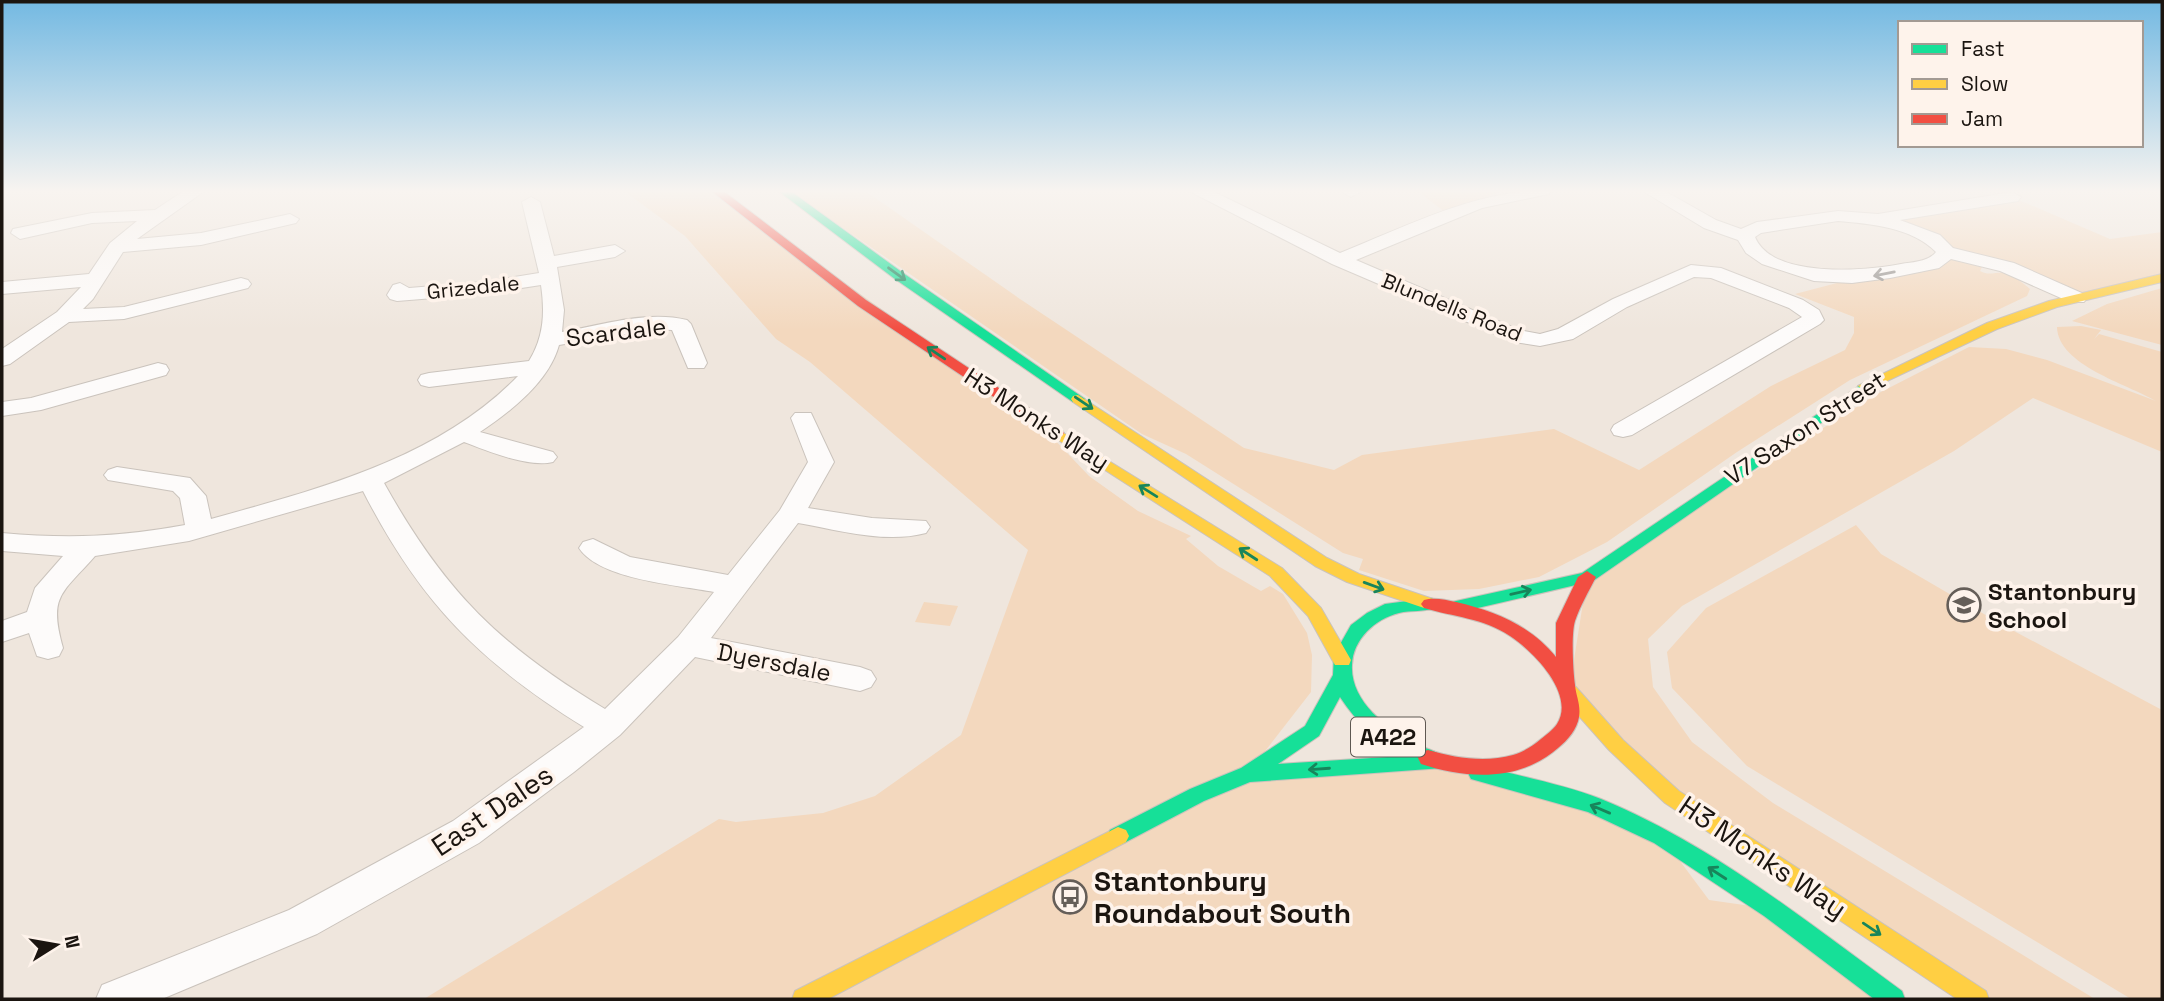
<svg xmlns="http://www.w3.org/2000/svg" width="2164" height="1001" font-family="'Space Grotesk',sans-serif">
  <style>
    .green { fill: #f3d8be }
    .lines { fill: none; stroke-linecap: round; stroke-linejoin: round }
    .street-casing { stroke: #cac3bc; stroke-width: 2 }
    .fast-casing { stroke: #cac3bc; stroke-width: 2 }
    .slow-casing { stroke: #cac3bc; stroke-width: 2 }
    .jam-casing { stroke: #cac3bc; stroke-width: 2 }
    .street { fill: #fdfbfa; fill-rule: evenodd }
    .fast { fill: #16e098; fill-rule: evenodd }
    .slow { fill: #ffcf43; fill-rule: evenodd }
    .jam { fill: #f24e42; fill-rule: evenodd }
    .oneway { stroke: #18855b }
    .oneway2 { stroke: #979491 }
    .labels { text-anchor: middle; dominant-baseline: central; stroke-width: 7; stroke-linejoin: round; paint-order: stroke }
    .far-street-label { font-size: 21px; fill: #1b1510; stroke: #fef3eb }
    .shield { fill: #fef3eb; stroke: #5f5852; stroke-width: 2 }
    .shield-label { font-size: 23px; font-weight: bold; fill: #1b1510 }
    .street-label { font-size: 24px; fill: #1b1510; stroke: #fef3eb }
    .poi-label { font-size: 24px; font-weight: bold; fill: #1b1510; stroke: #fef3eb; text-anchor: start }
    .near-street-label { font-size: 28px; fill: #1b1510; stroke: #fef3eb }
    .near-poi-label { font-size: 28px; font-weight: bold; fill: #1b1510; stroke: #fef3eb; text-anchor: start }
  </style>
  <rect width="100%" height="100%" fill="#efe6dd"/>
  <!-- green -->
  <g class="green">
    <polygon points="623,190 715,190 1035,419 1089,476 1138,511 1191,536 1186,539 1218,566 1261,591 1270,586 1283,594 1307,633 1312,655 1311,692 1248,773 1436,762 1662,837 1709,900 1772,909 1893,999 424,999 719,819 736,822 823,813 875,796 961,735 1028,550 810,362 776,339 685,236"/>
    <path d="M788,190H864L1020,299L1244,448L1334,470L1362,455L1554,429L1639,470L1771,386L1845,350L1854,333V317L1795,294L1856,278L1932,264L1946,252L1877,219L2012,197L2110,239L2162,232V278L2077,298L1991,262L1982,267L1980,271C1989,276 1995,272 2004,273C2014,276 2022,282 2030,289L2027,296L1850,380L1737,452L1607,542L1539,577L1479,589L1424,591L1359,570L1363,559L1343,553L1186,454L1142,434Z"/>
    <polygon points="1416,190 1506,190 1445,212"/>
    <polygon points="2162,288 2162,345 2072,321 2107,304"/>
    <path d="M2081,326L2101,330L2094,339L2099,334L2162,352V452L2033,398L1954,451L1682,606L1648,639L1653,687L1692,742L1773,803L2095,999H1977L1672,797L1569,692L1587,577L1877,394L1969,347L2006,349L2047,360L2156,401C2127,384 2058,365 2057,327Z"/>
    <polygon points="1856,525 1881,554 2001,624 2162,710 2162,999 2131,999 1747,766 1672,688 1667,652 1706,608"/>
    <polygon points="924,602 958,606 950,626 915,622"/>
  </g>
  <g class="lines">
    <defs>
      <g id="street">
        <polygon points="185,190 206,190 137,239 201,233 290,214 299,219 296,223 201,245 123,252 93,299 83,309 124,307 241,278 248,280 251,284 248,288 124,319 69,322 10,364 2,366 2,349 57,312 81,287 2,294 2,282 89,274 110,243 137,221 92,223 20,239 11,233 13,229 92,213 155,210"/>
        <path d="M1187,190H1210L1340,253C1410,225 1475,190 1552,190L1549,194L1482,208L1356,260L1519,330L1540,334L1558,329L1613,299L1691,265L1721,268L1803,300L1819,310L1824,320L1820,324L1632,435L1623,437L1614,435L1611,430L1614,425L1802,317L1789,308L1711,278L1694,277L1627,307L1573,339L1540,346L1514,342L1332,264Z"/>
        <polygon points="1339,190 1358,190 1360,192 1351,197"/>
        <path d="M1641,190H1663L1716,220L1741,229L1757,222L1838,211L1878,214L2012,192L2021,197L2018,201L1900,220L1940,235L1953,248L2014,263L2084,294L2087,298L2084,302H2070L2000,271L1951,259L1939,268L1890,278L1852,283L1814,281L1762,264L1746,253L1738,240L1704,228ZM1838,221C1871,224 1911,227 1936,252C1928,262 1912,262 1901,264C1866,271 1772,279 1755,237L1761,233Z"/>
        <path d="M531,197L540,202L554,256L615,245L625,251L615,257L557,267L564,310L562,332C601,325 648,310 687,320L691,324L707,363L704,368H688L672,330L655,329L559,345C549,382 510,412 480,432L553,452L557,457L553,462C529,468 487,451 464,442L384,483C444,591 500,646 605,709L678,637L714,592C679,585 600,580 579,548L583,542L593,539L630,557L728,575L780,510L808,462L791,418L795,413H811L834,462L808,508L872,518L926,521L930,527L926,533C885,544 838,530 798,523L711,638L860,667L871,671L876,679L871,687L860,691L695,657L620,735L574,772L479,843L317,934L162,999H96L102,985L289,910L453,821L584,727C478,661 420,602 363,491L189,541L95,556C62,594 48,595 63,648L59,656L48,659L37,656L29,633L2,642V621L27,612L35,588L63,556L2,551V533C69,539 119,537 185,525L180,498L173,491L108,480L104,475L108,470L117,467L190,478L206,496L211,519L229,514C332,485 441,455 518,376L429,387L421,385L418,380L421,375L429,373L529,361C544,337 545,312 541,285L483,294L397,301L390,299L387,295L393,285L400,283L409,288L483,282L539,273L522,202Z"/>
        <polygon points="158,363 166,365 169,370 166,375 41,410 2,416 2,402 31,398"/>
      </g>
      <g id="fast">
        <polygon points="777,190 789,190 903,273 1085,399 1083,402 1073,402 895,279"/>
        <polygon points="1865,382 1872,386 1870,389 1593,581 1456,613 1450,611 1447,607 1450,603 1456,601 1582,573"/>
        <path d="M1430,598L1436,600L1439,604L1436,608C1424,612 1411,610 1399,613C1375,619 1353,639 1352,665C1350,701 1386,728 1415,744C1426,749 1441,751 1446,762L1443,768L1250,782L1204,801L1126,842L1118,845L1110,842L1107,836L1110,830L1190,789L1241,768L1305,726L1333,675L1334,655L1351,625L1367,613L1385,604ZM1340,697C1357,723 1376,740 1403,756L1278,764L1319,736Z"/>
        <path d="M1478,765C1518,776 1562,784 1601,799C1711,844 1806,921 1902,991L1905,999H1874L1764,916L1654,843L1588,812L1471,779L1468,773L1471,767Z"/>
      </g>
      <g id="slow">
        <polygon points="2162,274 2162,282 2057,307 1997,329 1870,389 1865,390 1858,386 1987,323 2049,301"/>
        <polygon points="1078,395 1327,558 1359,574 1436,600 1439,604 1436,608 1424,608 1347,582 1315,566 1073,402 1071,399 1073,396"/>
        <polygon points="1057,429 1282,568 1321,608 1351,660 1349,665 1335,665 1308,616 1270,576 1052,436 1050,433 1052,430"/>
        <polygon points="1569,685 1576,687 1623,740 1679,791 1986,991 1989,999 1957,999 1665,803 1609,750 1562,697 1559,692 1562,687"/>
        <polygon points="1118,827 1126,830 1129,836 1126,842 828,999 792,999 795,991"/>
      </g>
      <g id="jam">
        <polygon points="710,190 722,190 866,300 1062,430 1064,433 1062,436 1052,436 858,306"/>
        <path d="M1587,571L1596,577C1589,591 1580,606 1575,621C1571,634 1573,671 1575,685C1576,696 1581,705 1579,717C1577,729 1568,740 1558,748C1519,782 1467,779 1421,764L1418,758L1421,752L1428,750C1455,758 1485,763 1513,755C1523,752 1533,746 1541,739C1546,735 1553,730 1557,724C1576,694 1533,651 1510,636C1483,618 1454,617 1424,608L1421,604L1424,600C1434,597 1446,600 1456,602C1495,611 1531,626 1556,657V623L1578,577Z"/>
      </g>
    </defs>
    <!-- street casing -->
    <use href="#street" class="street-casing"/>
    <!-- fast casing -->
    <use href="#fast" class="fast-casing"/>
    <!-- slow casing -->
    <use href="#slow" class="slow-casing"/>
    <!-- jam casing -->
    <use href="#jam" class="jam-casing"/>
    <!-- street -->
    <use href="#street" class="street"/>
    <!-- fast -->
    <use href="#fast" class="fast"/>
    <!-- slow -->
    <use href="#slow" class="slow"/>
    <!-- jam -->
    <use href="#jam" class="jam"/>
  </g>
  <!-- one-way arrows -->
  <defs><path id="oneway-shaft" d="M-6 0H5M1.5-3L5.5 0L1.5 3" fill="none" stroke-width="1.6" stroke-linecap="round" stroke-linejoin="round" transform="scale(1.75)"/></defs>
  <g class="oneway">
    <use href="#oneway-shaft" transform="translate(897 274) rotate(36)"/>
    <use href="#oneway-shaft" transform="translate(936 353) rotate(-146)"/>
    <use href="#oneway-shaft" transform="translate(1084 403) rotate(34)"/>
    <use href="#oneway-shaft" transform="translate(1148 491) rotate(-148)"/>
    <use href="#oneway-shaft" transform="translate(1248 554) rotate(-147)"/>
    <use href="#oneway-shaft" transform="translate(1374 586) rotate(20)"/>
    <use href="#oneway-shaft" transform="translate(1521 592) rotate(-13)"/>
    <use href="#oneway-shaft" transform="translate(1319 769) rotate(176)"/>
    <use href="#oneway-shaft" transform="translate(1600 809) rotate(-157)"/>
    <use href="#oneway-shaft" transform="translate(1717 873) rotate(-147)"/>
    <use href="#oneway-shaft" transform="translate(1872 929) rotate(34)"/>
  </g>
  <use class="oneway2" href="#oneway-shaft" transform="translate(1884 274) rotate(169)"/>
  <!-- sky -->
  <linearGradient id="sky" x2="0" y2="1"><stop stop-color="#73b9e2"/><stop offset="0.58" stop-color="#f8f4f0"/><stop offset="1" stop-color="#f8f4f0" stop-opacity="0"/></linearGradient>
  <rect width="2164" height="330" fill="url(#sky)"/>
  <!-- icons -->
  <defs>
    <symbol id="school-ring" viewBox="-11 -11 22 22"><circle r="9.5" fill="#fef3eb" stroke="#655e58" stroke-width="1.5"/><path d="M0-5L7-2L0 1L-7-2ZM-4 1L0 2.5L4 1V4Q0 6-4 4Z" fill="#655e58"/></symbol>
    <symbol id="bus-ring" viewBox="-11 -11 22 22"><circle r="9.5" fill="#fef3eb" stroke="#655e58" stroke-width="1.5"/><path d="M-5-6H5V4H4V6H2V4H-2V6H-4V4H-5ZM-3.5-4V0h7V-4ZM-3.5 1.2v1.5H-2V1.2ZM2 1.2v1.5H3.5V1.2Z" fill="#655e58"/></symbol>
  </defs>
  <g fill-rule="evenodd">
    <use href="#school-ring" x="1945" y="586" width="38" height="38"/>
    <use href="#bus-ring" x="1051" y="878" width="38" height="38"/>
  </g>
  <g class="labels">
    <!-- far-street labels -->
    <g class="far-street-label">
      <text transform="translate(473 287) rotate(-6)">Grizedale</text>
      <text transform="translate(1452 307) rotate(22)">Blundells Road</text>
    </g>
    <!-- shield labels -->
    <rect class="shield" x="1351" y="717.5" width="74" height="39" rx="5"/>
    <g class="shield-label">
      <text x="1388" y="737">A422</text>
    </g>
    <!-- street labels -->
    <g class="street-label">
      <text transform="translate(616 332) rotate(-7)">Scardale</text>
      <text transform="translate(1037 419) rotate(33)">H3 Monks Way</text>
      <text transform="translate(1805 428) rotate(-33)">V7 Saxon Street</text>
      <text transform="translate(774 662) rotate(11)">Dyersdale</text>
    </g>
    <!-- poi labels -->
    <g class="poi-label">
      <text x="1988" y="591">Stantonbury<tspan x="1988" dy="28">School</tspan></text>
    </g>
    <!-- near-street labels -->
    <g class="near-street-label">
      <text transform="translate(492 810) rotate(-34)">East Dales</text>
      <text transform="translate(1763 857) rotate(34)">H3 Monks Way</text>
    </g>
    <!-- near-poi labels -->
    <g class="near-poi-label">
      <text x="1094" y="881">Stantonbury<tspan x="1094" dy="32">Roundabout South</tspan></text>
    </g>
  </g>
  <!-- border -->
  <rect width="2164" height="1001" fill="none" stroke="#1b1510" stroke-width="7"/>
  <!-- legend -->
  <rect x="1898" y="21" width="245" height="126" fill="#fef3eb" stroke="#a39a93" stroke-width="2"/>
  <rect x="1912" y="44" width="35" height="10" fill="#16e098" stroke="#a39a93" stroke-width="2"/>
  <text x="1961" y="56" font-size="21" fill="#1b1510">Fast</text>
  <rect x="1912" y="79" width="35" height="10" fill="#ffcf43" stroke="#a39a93" stroke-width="2"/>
  <text x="1961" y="91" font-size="21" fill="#1b1510">Slow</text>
  <rect x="1912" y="114" width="35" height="10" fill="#f24e42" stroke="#a39a93" stroke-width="2"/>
  <text x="1961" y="126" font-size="21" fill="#1b1510">Jam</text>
  <!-- north arrow -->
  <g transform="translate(56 945) rotate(79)" stroke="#fef3eb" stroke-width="5" paint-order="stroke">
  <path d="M0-5L12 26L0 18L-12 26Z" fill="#1b1510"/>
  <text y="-10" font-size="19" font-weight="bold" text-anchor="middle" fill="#1b1510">N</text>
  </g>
</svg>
